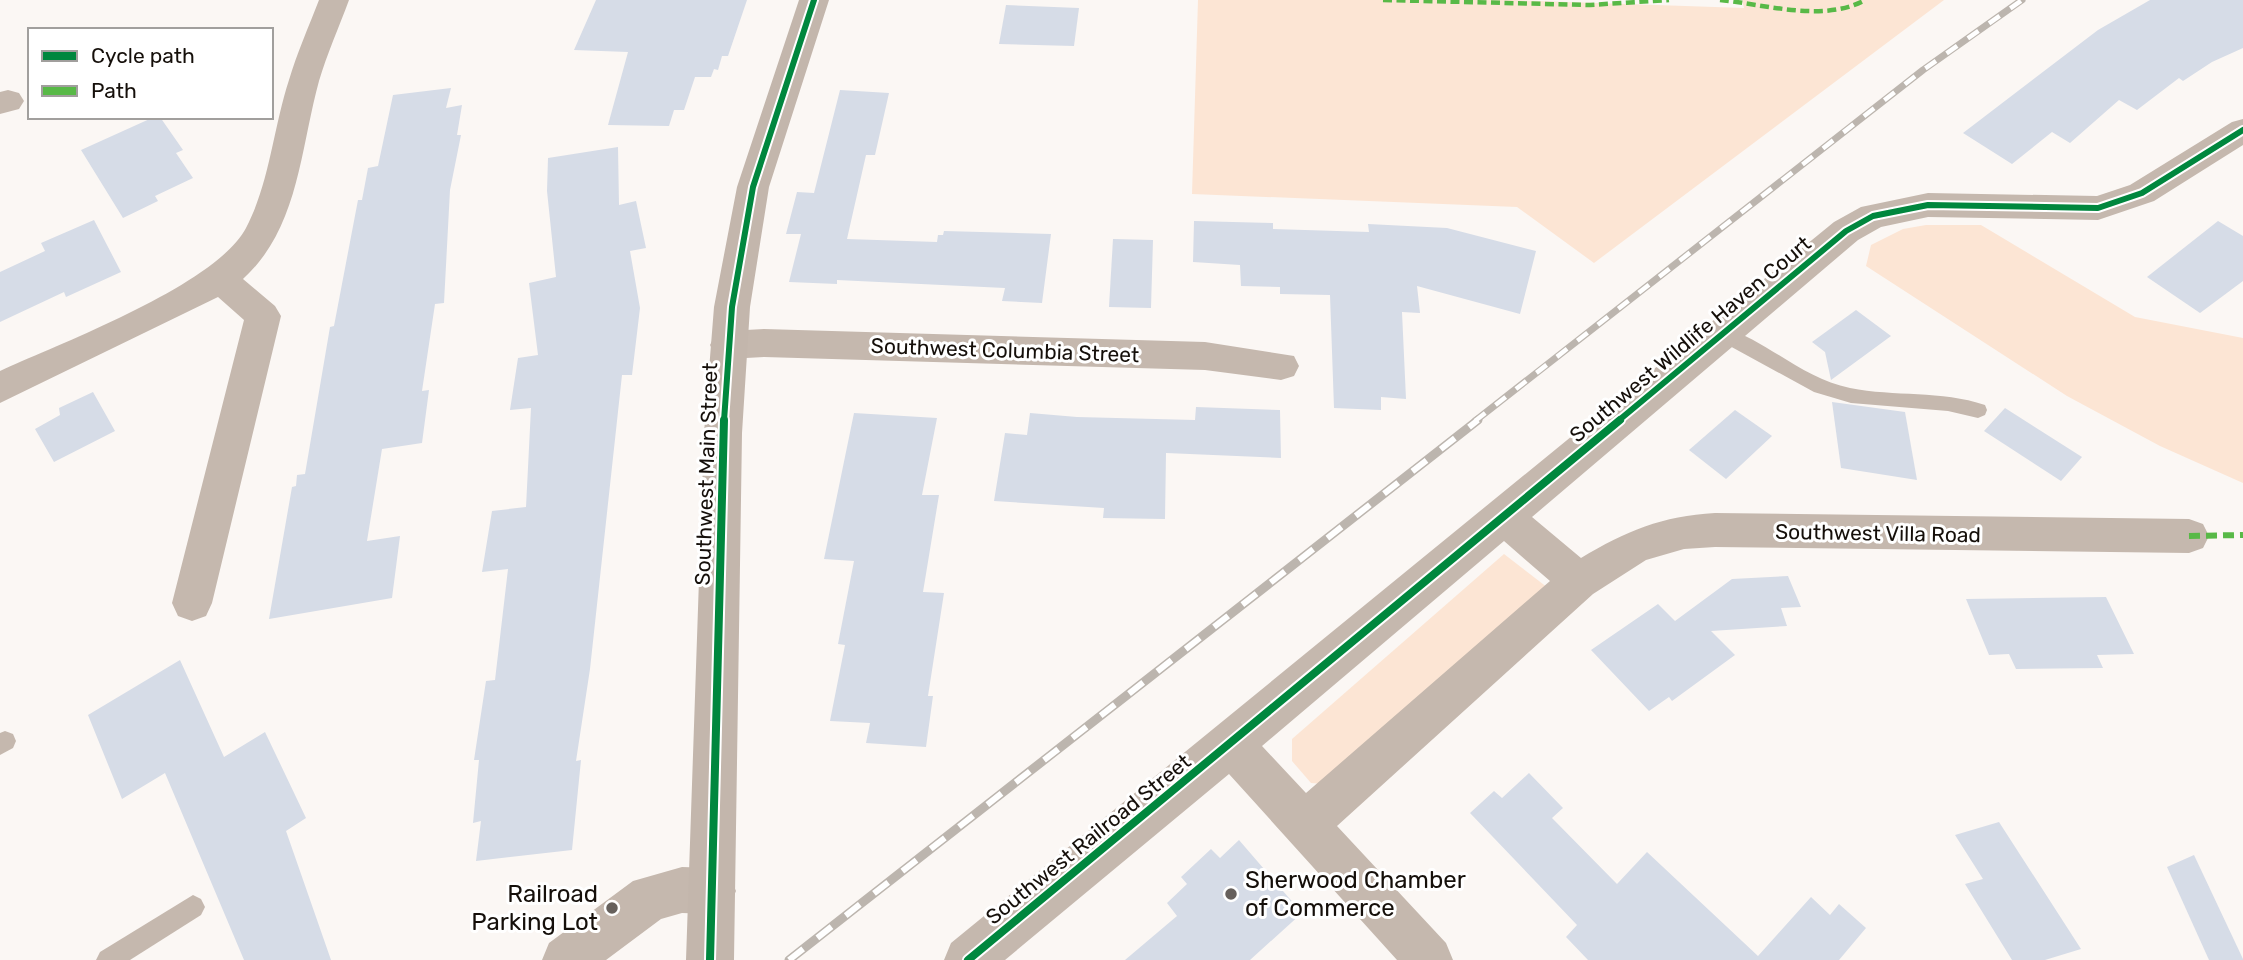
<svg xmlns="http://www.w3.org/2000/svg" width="2243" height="960" font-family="Rubik,sans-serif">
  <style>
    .green { fill: #fce5d4 }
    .building { fill: #d6dce7 }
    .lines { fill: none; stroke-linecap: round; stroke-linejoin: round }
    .lane { fill: #c5b8ae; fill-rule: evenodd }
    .street { fill: #c5b8ae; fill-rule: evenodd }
    .secondary { fill: #c3b6ac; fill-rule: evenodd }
    .rail-far1-casing { stroke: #bcb5ae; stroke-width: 7 }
    .rail-casing { stroke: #bcb5ae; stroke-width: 9 }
    .rail-far1 { stroke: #fff; stroke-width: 4.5; stroke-dasharray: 13; stroke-linecap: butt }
    .rail { stroke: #fff; stroke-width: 6; stroke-dasharray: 18; stroke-linecap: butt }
    .quiet-far1 { stroke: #58b947; stroke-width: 4.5; stroke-dasharray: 9 4.5; stroke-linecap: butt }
    .quiet { stroke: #58b947; stroke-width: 6; stroke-dasharray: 11 6; stroke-linecap: butt }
    .cycleway-far1-casing { stroke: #fff; stroke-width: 10 }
    .cycleway-casing { stroke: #fff; stroke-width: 12 }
    .cycleway-far1 { stroke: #00873e; stroke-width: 6 }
    .cycleway { stroke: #00873e; stroke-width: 8 }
    .poi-dot { fill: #66605c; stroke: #fff; stroke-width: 2.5 }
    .labels { text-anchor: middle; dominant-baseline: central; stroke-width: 6; stroke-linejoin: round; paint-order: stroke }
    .street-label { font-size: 21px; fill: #150f0a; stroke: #fff }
    .near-poi-label { font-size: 24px; fill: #150f0a; stroke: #fff; text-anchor: start }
  </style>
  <rect width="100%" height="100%" fill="#fbf7f4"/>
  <!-- green -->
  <g class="green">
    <polygon points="1198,0 1510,0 1744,8 1742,0 1944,0 1594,263 1517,207 1192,194"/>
    <polygon points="1926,225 1981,225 2135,317 2243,338 2243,483 2160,446 2067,396 1866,266 1871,245 1903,229"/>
    <polygon points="1504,554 1552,591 1324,784 1311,783 1292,761 1292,739"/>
  </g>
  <!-- building -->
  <g class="building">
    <polygon points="596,0 747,0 728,56 722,56 718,70 714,69 711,77 695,77 684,110 674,110 669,126 608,125 628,52 574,50"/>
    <polygon points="2150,0 2243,0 2243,48 2212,62 2183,81 2179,78 2137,110 2119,100 2070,143 2052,132 2012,164 1963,133 2098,30"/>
    <polygon points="1006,5 1079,8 1074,46 999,44"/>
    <polygon points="451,88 446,108 462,105 457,135 461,135 450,190 444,303 435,304 422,391 429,390 422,443 382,449 367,541 400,536 392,598 269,619 292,487 296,486 297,475 305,474 330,327 334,326 358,200 362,200 368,168 378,166 393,95"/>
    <polygon points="840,90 889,93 875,155 866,155 847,239 937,242 938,235 943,235 944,231 1051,234 1042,303 1002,301 1005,288 837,280 837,284 789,282 801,234 786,234 797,192 814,193"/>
    <polygon points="154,117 160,117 183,150 176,153 193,178 155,196 158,201 123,218 81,150"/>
    <polygon points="618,147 619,205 636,201 646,248 630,251 640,308 632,375 622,375 590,669 576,761 581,760 572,850 476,861 481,821 473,823 479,760 474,760 486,681 495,680 508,569 482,572 492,511 526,507 531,408 510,410 518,358 538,355 529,283 556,277 547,191 548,158"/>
    <polygon points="94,220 121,272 66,297 64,292 0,322 0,272 45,251 41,243"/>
    <polygon points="1194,221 1273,223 1273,229 1369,232 1368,224 1447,228 1536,251 1520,314 1417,286 1420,313 1402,312 1406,399 1381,397 1381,410 1334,408 1330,295 1280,294 1280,287 1241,286 1240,265 1193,262"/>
    <polygon points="2218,221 2243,236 2243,281 2200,313 2147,277"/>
    <polygon points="1113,239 1153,240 1151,308 1109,307"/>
    <polygon points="1856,310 1891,336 1831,380 1825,352 1812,342"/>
    <polygon points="93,392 115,431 54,462 35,429 60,415 59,408"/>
    <polygon points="1832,402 1905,412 1917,480 1841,468"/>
    <polygon points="1196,407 1280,410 1281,458 1166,453 1165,519 1103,518 1104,508 994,501 1005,433 1027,435 1030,413 1077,417 1195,420"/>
    <polygon points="2005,408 2082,457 2061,481 1984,431"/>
    <polygon points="1735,410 1772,436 1726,479 1689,450"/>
    <polygon points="854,413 937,418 922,495 939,495 923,592 944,593 928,696 933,696 926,747 866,743 870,723 830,721 845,645 838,644 854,561 824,559"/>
    <polygon points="1788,576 1801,607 1781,608 1787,626 1711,631 1735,655 1672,701 1669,697 1649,711 1591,650 1658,604 1675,621 1732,579"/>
    <polygon points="2106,597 2134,654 2097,655 2103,668 2016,669 2009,654 1989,655 1966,599"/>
    <polygon points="180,660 224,757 265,732 306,818 286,831 331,960 244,960 165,773 122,799 88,715"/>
    <polygon points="1529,773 1563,808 1552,818 1617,884 1647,852 1758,956 1811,897 1830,915 1839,904 1866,928 1839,960 1588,960 1566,937 1577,925 1470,813 1494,791 1502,798"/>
    <polygon points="1999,822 2081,949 2045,960 2012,960 1965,884 1983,879 1955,835"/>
    <polygon points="1239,840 1302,913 1250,960 1125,960 1177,916 1167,903 1187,884 1181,877 1211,849 1220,858"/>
    <polygon points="2194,855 2243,959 2243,960 2209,960 2167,867"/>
  </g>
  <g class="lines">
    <!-- lane -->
    <g class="lane">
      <path d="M1723,327C1768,341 1803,379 1850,388C1895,397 1941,390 1985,405L1987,410L1985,415L1978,418L1948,411L1851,403L1814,392L1717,339L1714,334Z"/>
      <polygon points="5,731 13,734 16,741 13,748 0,755 0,733"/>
      <polygon points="193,895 201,899 205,907 201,915 130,960 96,960 100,952"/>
    </g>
    <!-- street -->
    <g class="street">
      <path d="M319,0H349C339,27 327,54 319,81C300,150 299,228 243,279L275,306L281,316L212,603L206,616L192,621L178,616L172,603L244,320L218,297L0,403V371C61,343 216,285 246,228C270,182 273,129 289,80C297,53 309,26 319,0Z"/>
      <polygon points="8,90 19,93 24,101 19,109 0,114 0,92"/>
      <path d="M2243,119V145L2154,201L2098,220L1928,217L1881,227L1858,240L1532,517L1581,558C1626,531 1662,516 1715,513L2189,519L2203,524L2209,536L2203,548L2189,553L1715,547L1684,549L1646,560L1593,594L1337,826L1446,943L1453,960H1397L1229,774L1005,960H944L951,943L1834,222L1861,207L1928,193L2097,196L2130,185L2232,122ZM1504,541L1550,581L1306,793L1262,746Z"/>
      <polygon points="764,329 1205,342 1294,356 1299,366 1294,376 1281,380 1205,370 764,357 728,359 715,355 710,345 715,335 728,331"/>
      <polygon points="682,867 713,868 729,875 736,891 729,907 713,914 682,913 661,919 606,960 542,960 549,943 633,881"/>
    </g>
    <!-- secondary -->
    <polygon class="secondary" points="799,0 829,0 769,187 750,307 742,433 734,960 686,960 704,433 714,307 737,187"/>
    <defs>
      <polyline id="rail-far1" points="1475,421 1923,70 2022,0"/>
      <polyline id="rail" points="789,960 1478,420"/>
    </defs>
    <!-- rail-far1 casing -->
    <use href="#rail-far1" class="rail-far1-casing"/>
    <!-- rail casing -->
    <use href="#rail" class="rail-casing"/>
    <!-- rail-far1 -->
    <use href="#rail-far1" class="rail-far1"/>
    <!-- rail -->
    <use href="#rail" class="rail"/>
    <!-- quiet-far1 -->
    <g class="quiet-far1">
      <polyline points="1383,0 1590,5 1669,0"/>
      <path d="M1720,0C1764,4 1824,23 1865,0"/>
    </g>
    <!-- quiet -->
    <polyline class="quiet" points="2189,536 2243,535"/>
    <defs>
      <g id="cycleway-far1">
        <polyline points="724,421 732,307 753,187 814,0"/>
        <polyline points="1618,421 1846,231 1873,216 1928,205 2098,208 2142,193 2243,130"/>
      </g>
      <g id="cycleway">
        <polyline points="710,960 724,420"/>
        <polyline points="968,960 1620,420"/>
      </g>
    </defs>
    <!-- cycleway-far1 casing -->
    <use href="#cycleway-far1" class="cycleway-far1-casing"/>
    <!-- cycleway casing -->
    <use href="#cycleway" class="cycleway-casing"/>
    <!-- cycleway-far1 -->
    <use href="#cycleway-far1" class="cycleway-far1"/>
    <!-- cycleway -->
    <use href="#cycleway" class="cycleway"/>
  </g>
  <!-- markers -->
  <g class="poi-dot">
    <circle cx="1231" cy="894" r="7"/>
    <circle cx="612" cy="908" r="7"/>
  </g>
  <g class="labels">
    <!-- street labels -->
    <g class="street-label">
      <text transform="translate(1690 339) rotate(-40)">Southwest Wildlife Haven Court</text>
      <text transform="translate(1005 350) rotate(2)">Southwest Columbia Street</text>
      <text transform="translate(706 474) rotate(-88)">Southwest Main Street</text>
      <text transform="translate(1878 533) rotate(1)">Southwest Villa Road</text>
      <text transform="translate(1088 839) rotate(-39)">Southwest Railroad Street</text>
    </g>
    <!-- near-poi labels -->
    <g class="near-poi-label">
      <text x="1245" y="880">Sherwood Chamber<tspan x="1245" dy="28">of Commerce</tspan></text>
      <text x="598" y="894" text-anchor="end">Railroad<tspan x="598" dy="28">Parking Lot</tspan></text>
    </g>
  </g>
  <!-- legend -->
  <rect x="28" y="28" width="245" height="91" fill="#ffffff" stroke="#a19f9d" stroke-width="2"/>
  <rect x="42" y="51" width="35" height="10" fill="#00873e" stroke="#a19f9d" stroke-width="2"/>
  <text x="91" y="63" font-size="21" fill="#150f0a">Cycle path</text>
  <rect x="42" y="86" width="35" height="10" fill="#58b947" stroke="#a19f9d" stroke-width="2"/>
  <text x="91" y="98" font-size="21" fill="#150f0a">Path</text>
</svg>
